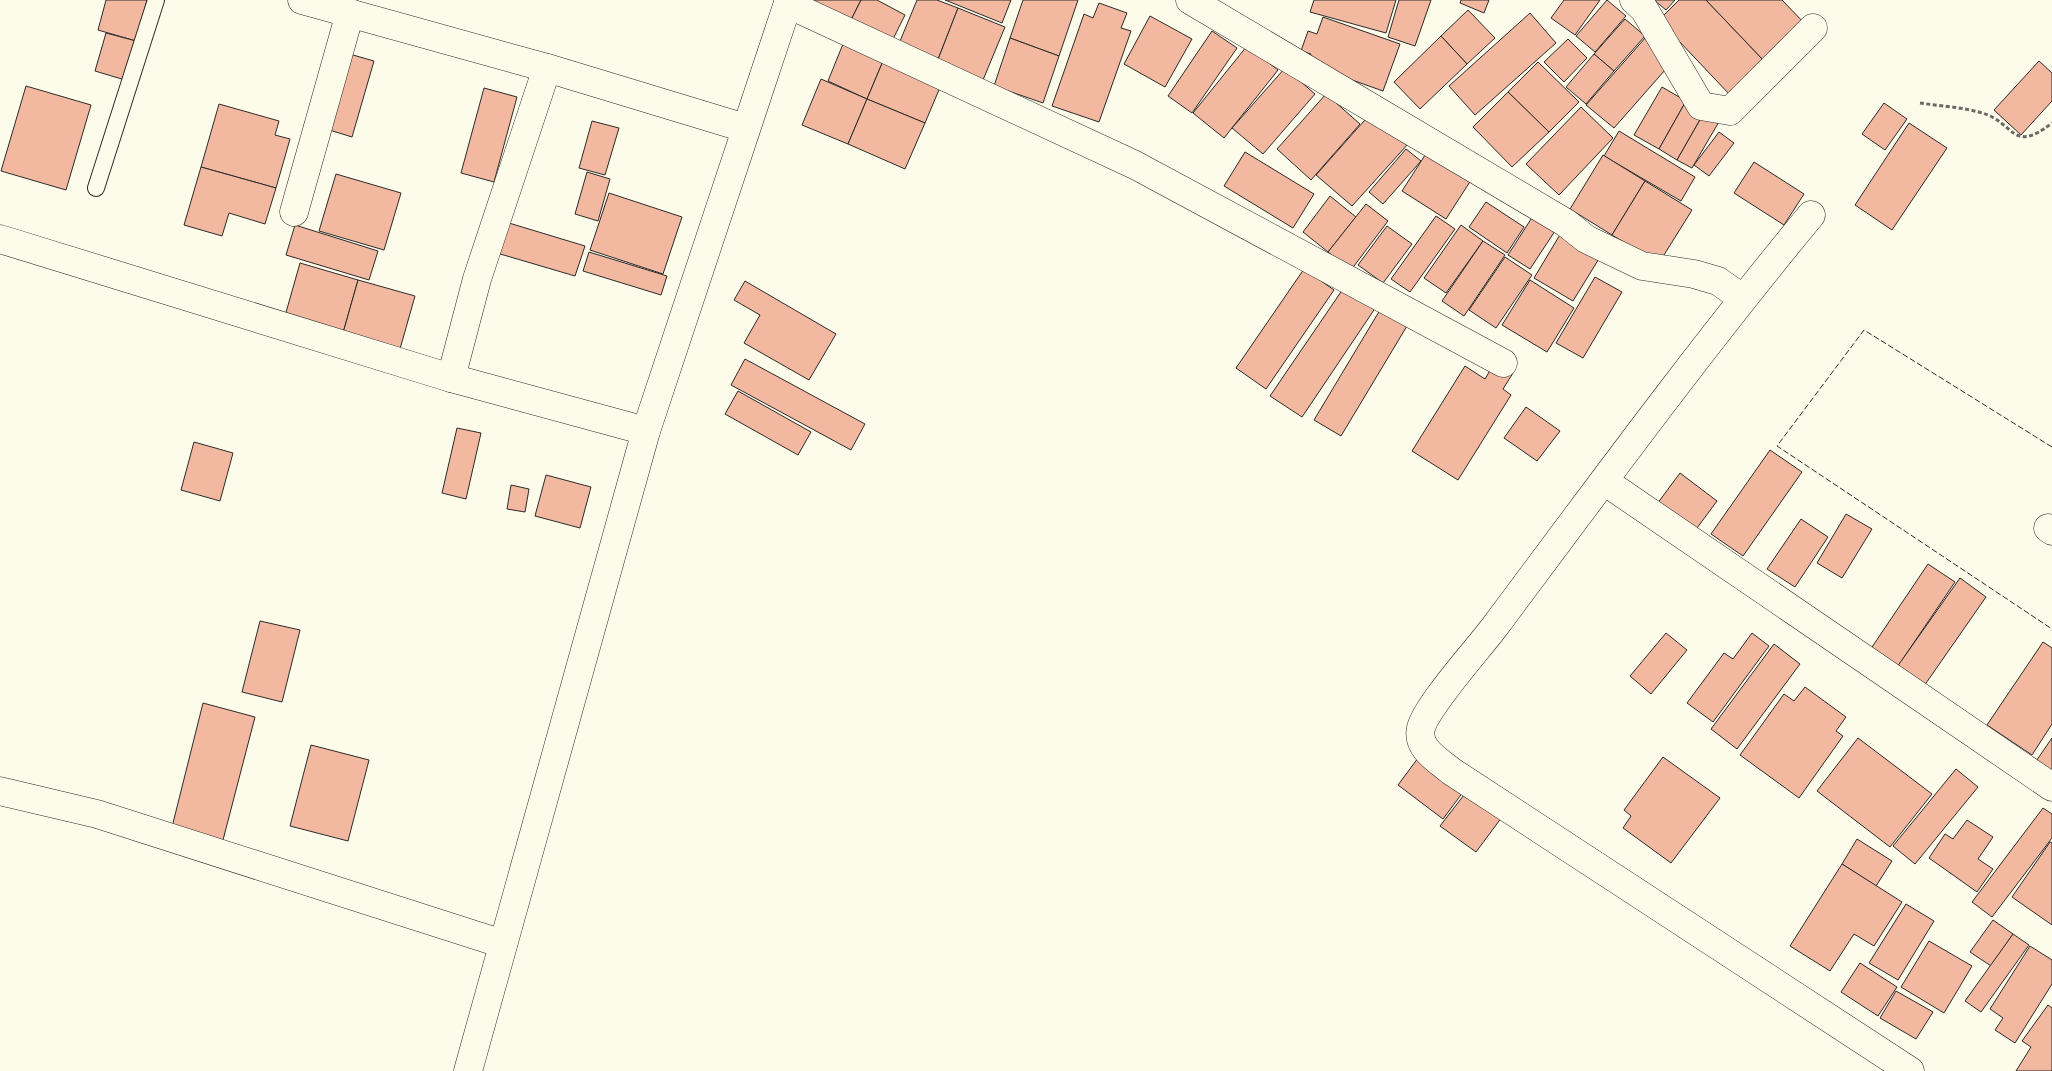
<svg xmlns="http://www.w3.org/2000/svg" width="2052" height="1071" font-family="'Asap Condensed',sans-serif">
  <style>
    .building { fill: #f2b8a0; stroke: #2b2b2b }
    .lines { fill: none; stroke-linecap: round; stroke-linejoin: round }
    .lane-casing { stroke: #2b2b2b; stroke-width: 18 }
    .street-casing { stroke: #2b2b2b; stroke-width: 29 }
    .path { stroke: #6a6964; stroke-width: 3; stroke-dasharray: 4 2.5; stroke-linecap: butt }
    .lane { stroke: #fdfbea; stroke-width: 16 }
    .street { stroke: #fdfbea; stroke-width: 28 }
    .fence { stroke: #2b2b2b; stroke-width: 1; stroke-dasharray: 6 2.5; stroke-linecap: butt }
  </style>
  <rect width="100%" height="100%" fill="#fdfbea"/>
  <!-- building -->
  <g class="building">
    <polygon points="106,0 147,0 136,41 98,30"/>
    <polygon points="804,0 861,0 849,24"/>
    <polygon points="861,0 877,0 905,15 890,45 849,24"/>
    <polygon points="917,0 937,0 958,8 937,62 898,46"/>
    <polygon points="945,0 1011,0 1002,23"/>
    <polygon points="1023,0 1078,0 1059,56 1010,38"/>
    <polygon points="1314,0 1396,0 1386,33 1310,12"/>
    <polygon points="1399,0 1431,0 1415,46 1388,37"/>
    <polygon points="1461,0 1489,0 1484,13 1460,3"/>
    <polygon points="1564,0 1600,0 1575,35 1551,18"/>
    <polygon points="1607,0 1626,16 1595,52 1576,36"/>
    <polygon points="1654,0 1675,0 1666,10"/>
    <polygon points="1679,0 1706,0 1766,63 1731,96 1659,20"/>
    <polygon points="1706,0 1782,0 1806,25 1766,63"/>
    <polygon points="1099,3 1127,13 1121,28 1131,31 1099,122 1052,106 1084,14 1093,18"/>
    <polygon points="958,8 1005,27 983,80 937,62"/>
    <polygon points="1468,10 1495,38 1467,64 1441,36"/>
    <polygon points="1530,13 1556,43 1475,115 1449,86"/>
    <polygon points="1150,16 1192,39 1165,87 1124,64"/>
    <polygon points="1323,17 1400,44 1383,91 1307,64 1311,54 1301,51 1308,31 1317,34"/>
    <polygon points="1625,19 1645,36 1614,71 1594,54"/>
    <polygon points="1212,31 1237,48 1192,113 1168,96"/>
    <polygon points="106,33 136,41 125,80 95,71"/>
    <polygon points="1441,36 1467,64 1420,109 1394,82"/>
    <polygon points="1646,37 1673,61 1614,128 1586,105"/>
    <polygon points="1010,38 1059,56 1043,103 994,86"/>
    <polygon points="1568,39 1587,58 1564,82 1544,62"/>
    <polygon points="843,44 883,61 867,99 828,81"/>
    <polygon points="1247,46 1278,70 1224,138 1193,113"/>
    <polygon points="346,53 374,61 352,137 323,128"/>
    <polygon points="1594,54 1614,71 1586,104 1566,87"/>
    <polygon points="883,61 941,85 925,123 867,99"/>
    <polygon points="2039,61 2052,73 2052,101 2021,135 1994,110"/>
    <polygon points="1538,62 1579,102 1549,132 1508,92"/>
    <polygon points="1285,68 1315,94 1263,154 1232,128"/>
    <polygon points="821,79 867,99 848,144 802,125"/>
    <polygon points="26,86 91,105 66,190 1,171"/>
    <polygon points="1662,87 1686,101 1659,149 1634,135"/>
    <polygon points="484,88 517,97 494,182 461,173"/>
    <polygon points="1508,92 1549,132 1512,167 1473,127"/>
    <polygon points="1326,94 1360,124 1311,180 1277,149"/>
    <polygon points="867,99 925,123 905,169 848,144"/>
    <polygon points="1686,101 1705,111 1677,160 1659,149"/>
    <polygon points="1884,103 1907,119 1885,150 1862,134"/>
    <polygon points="219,104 279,121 275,135 290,139 276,188 201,167"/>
    <polygon points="1581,107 1613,138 1559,195 1526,164"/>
    <polygon points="1705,111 1720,120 1692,168 1677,160"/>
    <polygon points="1372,112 1408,144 1352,206 1316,175"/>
    <polygon points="592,121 619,128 605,175 579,168"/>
    <polygon points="1909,123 1947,148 1892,230 1855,205"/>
    <polygon points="1619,131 1695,177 1681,201 1604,156"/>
    <polygon points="1719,132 1734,143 1709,176 1694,165"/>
    <polygon points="1406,149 1421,161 1383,204 1369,192"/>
    <polygon points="1429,149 1473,177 1446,219 1402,191"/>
    <polygon points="1245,152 1314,194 1293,228 1224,186"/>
    <polygon points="1603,155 1645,181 1612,235 1570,209"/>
    <polygon points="1754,162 1804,194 1784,225 1734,193"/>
    <polygon points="201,167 276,188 265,224 229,213 222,236 184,225"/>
    <polygon points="587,172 610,179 598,221 575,214"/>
    <polygon points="336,174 401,193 384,250 319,231"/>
    <polygon points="1645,181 1692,210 1659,263 1612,235"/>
    <polygon points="609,193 682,217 663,274 590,250"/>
    <polygon points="1330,196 1356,217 1328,252 1303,232"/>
    <polygon points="1486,202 1524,227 1507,253 1469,227"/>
    <polygon points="1366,204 1388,221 1351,270 1328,252"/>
    <polygon points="1436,216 1455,229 1410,292 1391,279"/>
    <polygon points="1533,216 1555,231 1530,269 1508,255"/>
    <polygon points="499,220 585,246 575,276 490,251"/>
    <polygon points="295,225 378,251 369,280 286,255"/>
    <polygon points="1461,225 1483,241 1446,293 1424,278"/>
    <polygon points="1387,226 1412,244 1383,283 1358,265"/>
    <polygon points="1561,233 1600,257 1573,301 1534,278"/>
    <polygon points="1483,241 1505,255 1464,316 1442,301"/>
    <polygon points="589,252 667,276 661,295 583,271"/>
    <polygon points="1505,257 1532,275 1496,328 1469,310"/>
    <polygon points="300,263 358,280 341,340 283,323"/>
    <polygon points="1304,269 1334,290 1266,389 1236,368"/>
    <polygon points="1595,277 1622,292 1583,358 1556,343"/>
    <polygon points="358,280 415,296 398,356 341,340"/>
    <polygon points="1530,280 1574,308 1547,352 1502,325"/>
    <polygon points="745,281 836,334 809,380 744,343 760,315 734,300"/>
    <polygon points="1345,286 1376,307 1302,417 1270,396"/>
    <polygon points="1383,305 1410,321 1341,436 1314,420"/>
    <polygon points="745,359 865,424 851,450 731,385"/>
    <polygon points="1495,362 1513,373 1503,389 1511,395 1458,480 1412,451 1465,366 1485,379"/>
    <polygon points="738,391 811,432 798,455 725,414"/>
    <polygon points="1526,407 1560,431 1537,461 1504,438"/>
    <polygon points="457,428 481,433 466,499 442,493"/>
    <polygon points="194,442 233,453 220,501 181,490"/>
    <polygon points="1770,450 1802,472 1743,556 1711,534"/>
    <polygon points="1680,473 1717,501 1694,532 1657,504"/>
    <polygon points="546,475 591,487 580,528 535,516"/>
    <polygon points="511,485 529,489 525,512 507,509"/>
    <polygon points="1846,514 1872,529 1842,578 1817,563"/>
    <polygon points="1801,519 1828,537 1795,587 1767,569"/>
    <polygon points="1928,564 1955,582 1896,669 1870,650"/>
    <polygon points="1960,578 1986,597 1924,686 1897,667"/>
    <polygon points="260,621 300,630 282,702 242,692"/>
    <polygon points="1666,633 1687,650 1651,694 1630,676"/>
    <polygon points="1752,633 1769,646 1713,722 1687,703 1724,653 1733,659"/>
    <polygon points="2043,642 2052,648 2052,724 2032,755 1987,725"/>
    <polygon points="1774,644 1800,664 1737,749 1711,729"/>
    <polygon points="1805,687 1846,717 1836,731 1843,736 1799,798 1740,755 1784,694 1794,701"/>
    <polygon points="203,703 255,717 223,840 172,827"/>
    <polygon points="1858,738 1932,794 1890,847 1817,791"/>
    <polygon points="2052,738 2052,781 2032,767"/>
    <polygon points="311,745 369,760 348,841 290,826"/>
    <polygon points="1421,754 1466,788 1443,819 1398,785"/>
    <polygon points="1663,757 1720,798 1671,863 1623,828 1631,816 1624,810"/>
    <polygon points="1956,769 1978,787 1915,864 1893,846"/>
    <polygon points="1467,791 1502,817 1476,852 1440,826"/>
    <polygon points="2043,808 2052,814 2052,838 1992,917 1972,902"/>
    <polygon points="1967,820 1993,837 1978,859 1993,869 1977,892 1929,858 1945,834 1953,839"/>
    <polygon points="1857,839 1892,861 1876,886 1842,864"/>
    <polygon points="2050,842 2052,843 2052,925 2012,897"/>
    <polygon points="1842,864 1902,902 1874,946 1854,934 1830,971 1790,946"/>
    <polygon points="1906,904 1934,921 1898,980 1869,963"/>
    <polygon points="1993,920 2013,934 1991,966 1970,952"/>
    <polygon points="2013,934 2029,945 1981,1012 1965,1001"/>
    <polygon points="1929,941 1972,966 1944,1013 1901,987"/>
    <polygon points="2030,946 2052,960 2052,984 2015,1043 1995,1030 2003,1018 1990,1009"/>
    <polygon points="1860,963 1897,987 1878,1016 1841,992"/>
    <polygon points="1896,991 1933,1012 1916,1039 1880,1018"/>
    <polygon points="2048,1005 2052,1008 2052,1071 2016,1071 2031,1047 2022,1041"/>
  </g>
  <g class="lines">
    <defs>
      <polyline id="lane" points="96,188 156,0"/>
      <g id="street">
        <polyline points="302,0 547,68 745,128"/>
        <polyline points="1190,0 1566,223 1586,239 1642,266 1694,274 1718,281 1742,298"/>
        <polyline points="1634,0 1644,9 1701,106 1730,111 1813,28"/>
        <polyline points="788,4 1135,165 1503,363"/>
        <polyline points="294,212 350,13"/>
        <path d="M1811,215C1701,348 1599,487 1496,625C1479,648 1427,705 1421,728C1416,748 1438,760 1451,771L1910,1071"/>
        <polyline points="0,239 451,378 646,431"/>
        <polyline points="451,378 477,279 547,68"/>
        <polyline points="1604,481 2052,787"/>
        <polyline points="2048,528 2052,531"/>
        <polyline points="0,791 97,814 503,944"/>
        <polyline points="468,1071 646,431 789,0"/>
      </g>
    </defs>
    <!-- lane casing -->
    <use href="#lane" class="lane-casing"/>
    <!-- street casing -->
    <use href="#street" class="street-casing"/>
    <!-- path -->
    <path class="path" d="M1920,103C1940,106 1962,107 1982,113C2015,122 2011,155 2052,123"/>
    <!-- lane -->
    <use href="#lane" class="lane"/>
    <!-- street -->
    <use href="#street" class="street"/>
    <!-- fence -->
    <polyline class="fence" points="2052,447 1864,330 1777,446 2052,629"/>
  </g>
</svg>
